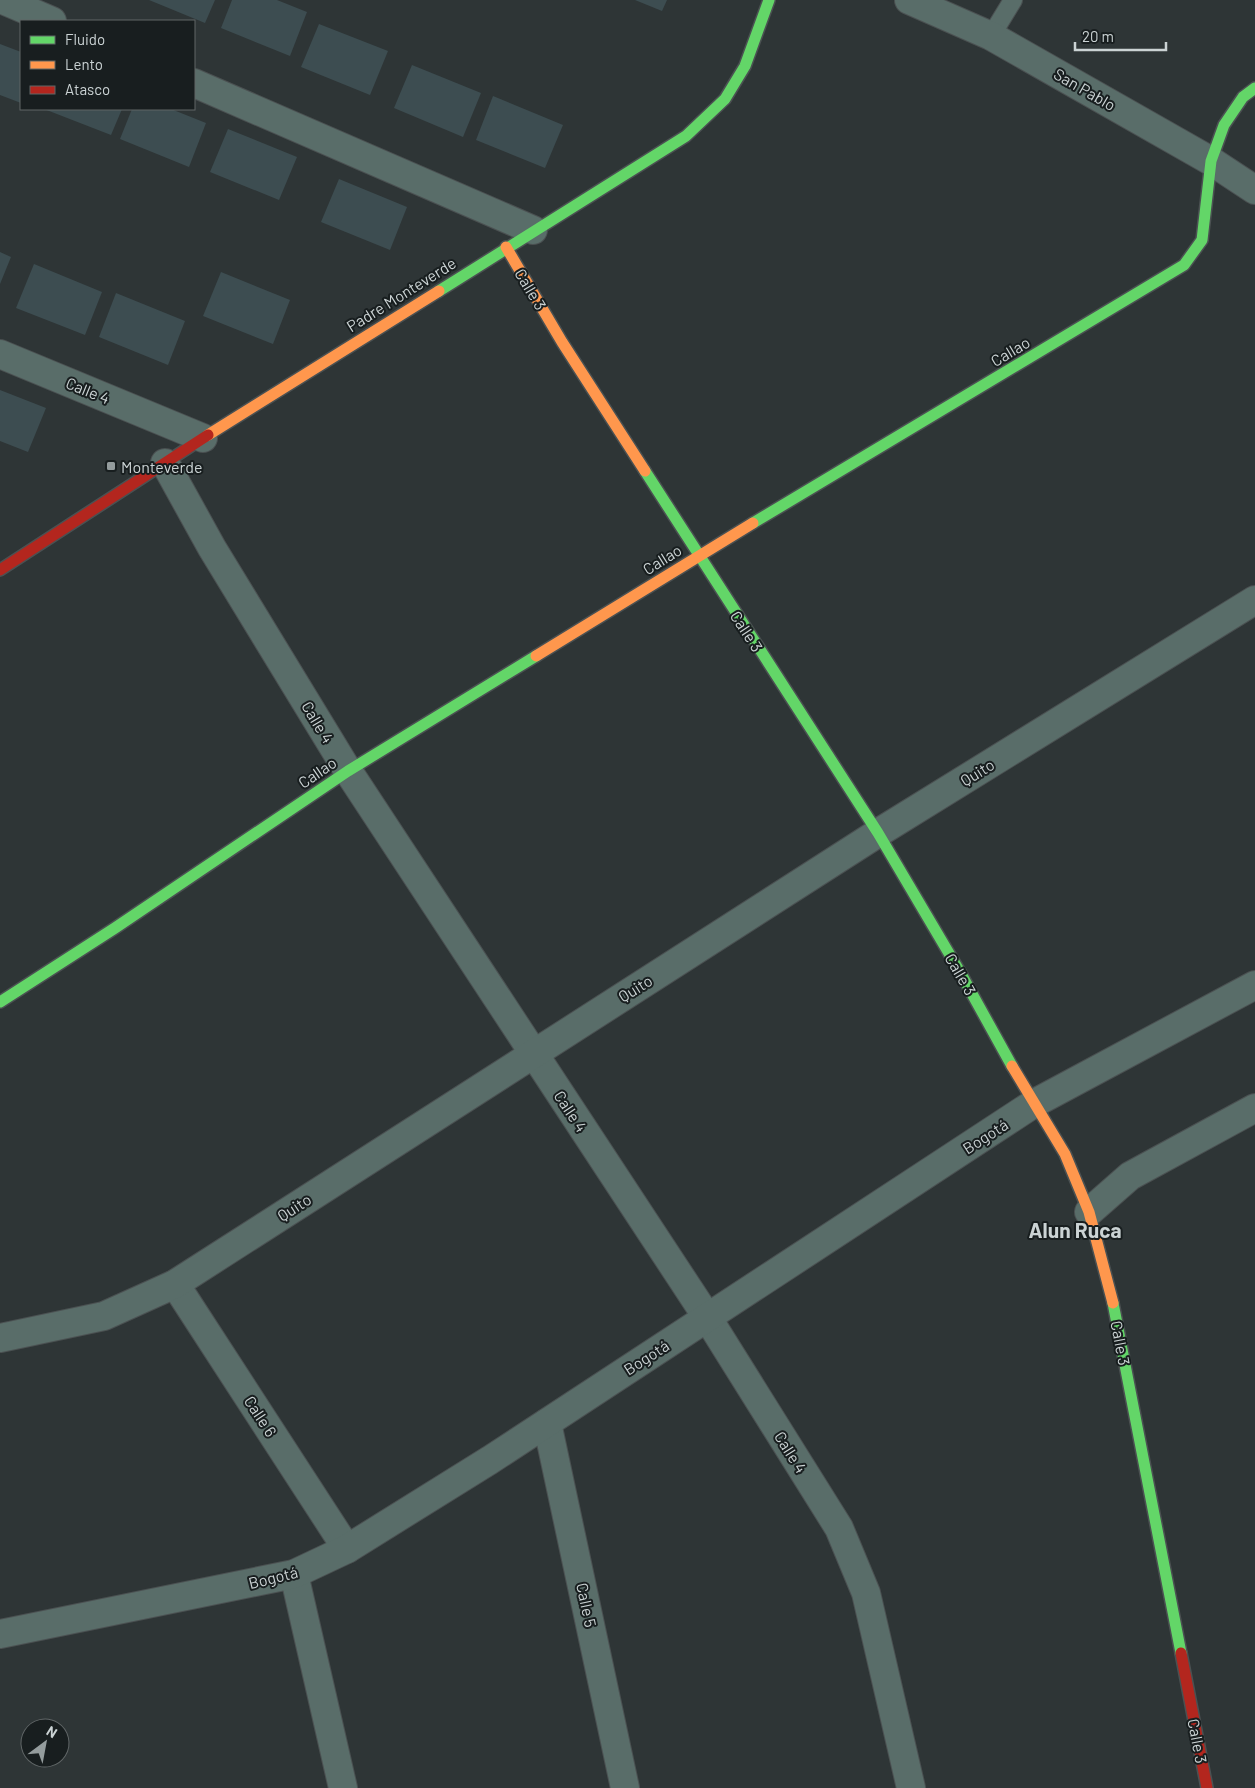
<svg xmlns="http://www.w3.org/2000/svg" width="1255" height="1788" font-family="Barlow,sans-serif">
  <style>
    .building { fill: #3d4d51 }
    .lines { fill: none; stroke-linecap: round; stroke-linejoin: round }
    .lane-casing { stroke: #4b5152; stroke-width: 20 }
    .street-casing { stroke: #4b5152; stroke-width: 30 }
    .fast-casing { stroke: #4b5152; stroke-width: 14 }
    .slow-casing { stroke: #4b5152; stroke-width: 14 }
    .jam-casing { stroke: #4b5152; stroke-width: 14 }
    .lane { stroke: #596d69; stroke-width: 18 }
    .street { stroke: #596d69; stroke-width: 28 }
    .fast { stroke: #63d668; stroke-width: 11 }
    .slow { stroke: #ff974d; stroke-width: 11 }
    .jam { stroke: #b3261e; stroke-width: 11 }
    .poi-dot { fill: #949c9d; stroke: #181e1f; stroke-width: 2 }
    .labels { text-anchor: middle; dominant-baseline: central; stroke-width: 4; stroke-linejoin: round; paint-order: stroke }
    .street-label { font-size: 16px; fill: #cbd3d4; stroke: #181e1f }
    .poi-label { font-size: 16px; fill: #cbd3d4; stroke: #181e1f; text-anchor: start }
    .district-label { font-size: 21px; font-weight: bold; fill: #cbd3d4; stroke: #181e1f }
  </style>
  <rect width="100%" height="100%" fill="#2e3536"/>
  <!-- building -->
  <g class="building">
    <polygon points="149,0 215,0 205,23"/>
    <polygon points="232,0 277,0 307,12 290,56 221,28"/>
    <polygon points="635,0 667,0 662,11"/>
    <polygon points="319,24 388,51 370,95 301,67"/>
    <polygon points="0,44 21,52 21,103 0,95"/>
    <polygon points="412,65 481,93 463,137 394,108"/>
    <polygon points="493,96 563,125 545,168 476,140"/>
    <polygon points="44,109 122,109 111,135"/>
    <polygon points="132,109 171,109 206,123 189,167 120,139"/>
    <polygon points="228,129 297,157 279,200 210,172"/>
    <polygon points="339,179 407,207 390,250 321,222"/>
    <polygon points="0,252 11,257 0,284"/>
    <polygon points="34,264 102,292 85,335 16,308"/>
    <polygon points="221,272 290,300 273,344 203,316"/>
    <polygon points="116,293 185,321 168,365 99,337"/>
    <polygon points="0,390 46,408 28,452 0,441"/>
  </g>
  <g class="lines">
    <defs>
      <polyline id="lane" points="991,36 1013,0"/>
      <g id="street">
        <polyline points="3,0 52,21"/>
        <polyline points="909,0 991,36 1211,161 1255,190"/>
        <polyline points="194,83 533,230"/>
        <polyline points="0,354 203,438"/>
        <polyline points="165,463 212,548 348,771 707,1317 839,1528 866,1593 911,1788"/>
        <polyline points="1089,1212 1130,1176 1255,1108"/>
        <polyline points="175,1284 347,1549"/>
        <polyline points="0,1338 104,1316 175,1284 878,833 1255,600"/>
        <polyline points="547,1423 625,1788"/>
        <polyline points="294,1574 343,1788"/>
        <polyline points="0,1634 294,1574 347,1549 490,1460 1033,1104 1255,985"/>
      </g>
      <g id="fast">
        <polyline points="439,291 686,136 725,99 745,66 769,0"/>
        <polyline points="645,471 878,833 960,972 1012,1066"/>
        <polyline points="753,523 1184,265 1202,240 1211,161 1224,125 1243,97 1255,88"/>
        <polyline points="0,1002 115,928 348,771 536,656"/>
        <polyline points="1113,1303 1181,1653"/>
      </g>
      <g id="slow">
        <polyline points="506,247 562,342 645,471"/>
        <polyline points="208,435 439,291"/>
        <polyline points="536,656 753,523"/>
        <polyline points="1012,1066 1065,1154 1089,1212 1113,1303"/>
      </g>
      <g id="jam">
        <polyline points="0,570 208,435"/>
        <polyline points="1181,1653 1207,1788"/>
      </g>
    </defs>
    <!-- lane casing -->
    <use href="#lane" class="lane-casing"/>
    <!-- street casing -->
    <use href="#street" class="street-casing"/>
    <!-- fast casing -->
    <use href="#fast" class="fast-casing"/>
    <!-- slow casing -->
    <use href="#slow" class="slow-casing"/>
    <!-- jam casing -->
    <use href="#jam" class="jam-casing"/>
    <!-- lane -->
    <use href="#lane" class="lane"/>
    <!-- street -->
    <use href="#street" class="street"/>
    <!-- fast -->
    <use href="#fast" class="fast"/>
    <!-- slow -->
    <use href="#slow" class="slow"/>
    <!-- jam -->
    <use href="#jam" class="jam"/>
  </g>
  <!-- markers -->
  <rect class="poi-dot" x="106" y="461" width="10" height="10" rx="2.5"/>
  <g class="labels">
    <!-- street labels -->
    <g class="street-label">
      <text transform="translate(1085 89) rotate(30)">San Pablo</text>
      <text transform="translate(531 289) rotate(59)">Calle 3</text>
      <text transform="translate(401 294) rotate(-32)">Padre Monteverde</text>
      <text transform="translate(1010 351) rotate(-31)">Callao</text>
      <text transform="translate(88 390) rotate(22)">Calle 4</text>
      <text transform="translate(662 559) rotate(-32)">Callao</text>
      <text transform="translate(747 631) rotate(57)">Calle 3</text>
      <text transform="translate(318 722) rotate(59)">Calle 4</text>
      <text transform="translate(317 772) rotate(-34)">Callao</text>
      <text transform="translate(977 772) rotate(-32)">Quito</text>
      <text transform="translate(961 974) rotate(60)">Calle 3</text>
      <text transform="translate(635 988) rotate(-32)">Quito</text>
      <text transform="translate(571 1111) rotate(57)">Calle 4</text>
      <text transform="translate(985 1136) rotate(-33)">Bogotá</text>
      <text transform="translate(294 1207) rotate(-33)">Quito</text>
      <text transform="translate(1121 1343) rotate(79)">Calle 3</text>
      <text transform="translate(646 1357) rotate(-33)">Bogotá</text>
      <text transform="translate(261 1416) rotate(57)">Calle 6</text>
      <text transform="translate(791 1452) rotate(58)">Calle 4</text>
      <text transform="translate(273 1577) rotate(-14)">Bogotá</text>
      <text transform="translate(587 1605) rotate(78)">Calle 5</text>
      <text transform="translate(1198 1741) rotate(79)">Calle 3</text>
    </g>
    <!-- poi labels -->
    <g class="poi-label">
      <text x="121" y="466">Monteverde</text>
    </g>
    <!-- district labels -->
    <g class="district-label">
      <text x="1075" y="1229">Alun Ruca</text>
    </g>
  </g>
  <!-- legend -->
  <rect x="20" y="20" width="175" height="90" fill="#181e1f" stroke="#606667"/>
  <rect x="30" y="36" width="25" height="8" fill="#63d668" stroke="#606667"/>
  <text x="65" y="45" font-size="15" fill="#cbd3d4">Fluido</text>
  <rect x="30" y="61" width="25" height="8" fill="#ff974d" stroke="#606667"/>
  <text x="65" y="70" font-size="15" fill="#cbd3d4">Lento</text>
  <rect x="30" y="86" width="25" height="8" fill="#b3261e" stroke="#606667"/>
  <text x="65" y="95" font-size="15" fill="#cbd3d4">Atasco</text>
  <!-- north arrow -->
  <g transform="translate(45 1743) rotate(32)"><circle r="24" fill="#181e1f" stroke="#606667"/>
  <path d="M0-4L9 19L0 12L-9 19Z" fill="#949c9d"/>
  <text y="-8" font-size="14" font-weight="bold" text-anchor="middle" fill="#cbd3d4">N</text>
  </g>
  <!-- scale -->
  <path d="M1075 42v8h91v-8" fill="none" stroke="#cbd3d4" stroke-width="2.5"/>
  <text x="1082" y="42" font-size="15" fill="#cbd3d4" stroke="#181e1f" stroke-width="4" paint-order="stroke">20 m</text>
</svg>
